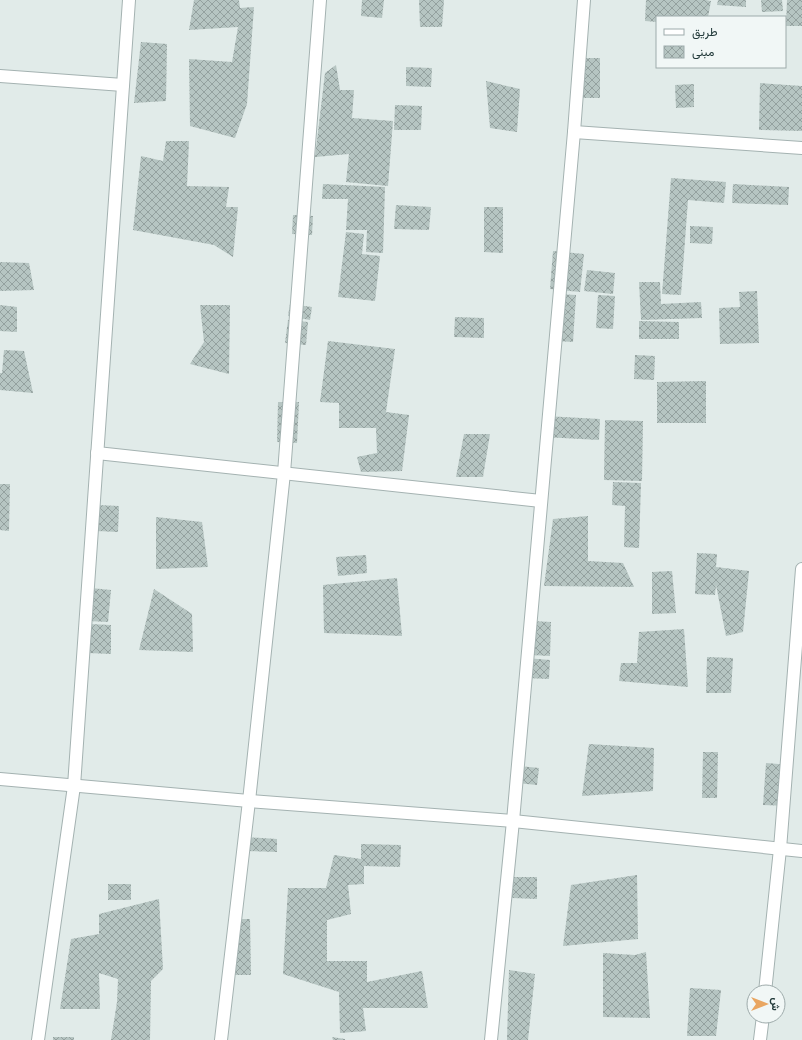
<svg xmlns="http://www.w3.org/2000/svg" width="802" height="1040" font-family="'Asap Condensed',Vazirmatn,sans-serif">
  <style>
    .building { fill: url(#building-cross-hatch) }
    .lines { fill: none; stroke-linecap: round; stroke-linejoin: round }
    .street-casing { stroke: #a4b2b1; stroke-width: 14 }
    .street { stroke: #fff; stroke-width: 12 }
  </style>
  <defs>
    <pattern id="building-cross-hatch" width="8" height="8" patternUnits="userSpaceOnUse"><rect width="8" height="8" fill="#b6c5c2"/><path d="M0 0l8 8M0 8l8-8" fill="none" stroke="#94a19f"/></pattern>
  </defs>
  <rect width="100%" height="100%" fill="#e1ebe9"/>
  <!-- building -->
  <g class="building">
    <polygon points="194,0 239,0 240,8 254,7 247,104 235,138 190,126 189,59 232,62 238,27 189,30"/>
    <polygon points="362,0 384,0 382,18 361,16"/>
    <polygon points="419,0 444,0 442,27 420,27"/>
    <polygon points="646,0 706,0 711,1 708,17 657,17 657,22 645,21"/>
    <polygon points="718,0 746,0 746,7 717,5"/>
    <polygon points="761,0 782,0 783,11 762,12"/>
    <polygon points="787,0 802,0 802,26 786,26"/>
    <polygon points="141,42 167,44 166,101 134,103"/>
    <polygon points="579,58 600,58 600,98 578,98"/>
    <polygon points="336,65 340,90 354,90 352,118 393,121 388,186 346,182 349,154 315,157 325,73"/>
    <polygon points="406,67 432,68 431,87 406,86"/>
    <polygon points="486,81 520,89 517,132 490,128"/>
    <polygon points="760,83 802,86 802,131 759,130"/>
    <polygon points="694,84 694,107 676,108 675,85"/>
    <polygon points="395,105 422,106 421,130 394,130"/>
    <polygon points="166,141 189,141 187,186 229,187 226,207 238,207 233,257 214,245 133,230 141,156 163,161"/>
    <polygon points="671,178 726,182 724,203 688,200 681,295 662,294"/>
    <polygon points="323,184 385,187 383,253 366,252 367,230 346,230 348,199 322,199"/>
    <polygon points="733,184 789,187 788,205 732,203"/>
    <polygon points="396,205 431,207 429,230 394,229"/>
    <polygon points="484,207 503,207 503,253 484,252"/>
    <polygon points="293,215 313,216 312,235 292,234"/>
    <polygon points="690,226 713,227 712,244 690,243"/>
    <polygon points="346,232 364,234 362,254 380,256 375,301 338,297"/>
    <polygon points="553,251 584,254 580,292 550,289"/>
    <polygon points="0,262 29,263 34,290 0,291"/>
    <polygon points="587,270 615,273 613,294 584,291"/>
    <polygon points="639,282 660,282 661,304 701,302 702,318 641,320"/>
    <polygon points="757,291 759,343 720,344 719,308 740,307 739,292"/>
    <polygon points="558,294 576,295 573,342 556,341"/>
    <polygon points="598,295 615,296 613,329 596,328"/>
    <polygon points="290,304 312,307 310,320 288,316"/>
    <polygon points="0,305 17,307 17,332 0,331"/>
    <polygon points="200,305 230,305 229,374 190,364 204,342"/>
    <polygon points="455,317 484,318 484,338 454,337"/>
    <polygon points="288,320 308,322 306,345 285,343"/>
    <polygon points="639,321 679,322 679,339 639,339"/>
    <polygon points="328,341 395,349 386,412 409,415 402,471 361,472 357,457 377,453 376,428 339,428 339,403 320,402"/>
    <polygon points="4,350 24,351 33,393 0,390 0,373 2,373"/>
    <polygon points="635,355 655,356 654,380 634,379"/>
    <polygon points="706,381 706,423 657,423 657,382"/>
    <polygon points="278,402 299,402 297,443 277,442"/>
    <polygon points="545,416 600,419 599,440 544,437"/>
    <polygon points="605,420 643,421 642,481 604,480"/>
    <polygon points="464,434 490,434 483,477 456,477"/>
    <polygon points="613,482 641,483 639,548 624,547 625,506 612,505"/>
    <polygon points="0,484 10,484 9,531 0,530"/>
    <polygon points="98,505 119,506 118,532 97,531"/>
    <polygon points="588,516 588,561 623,563 634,587 544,586 553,519"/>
    <polygon points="156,517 202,522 208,567 156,569"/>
    <polygon points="697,553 717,554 716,567 749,571 743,632 726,636 716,585 715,595 695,594"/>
    <polygon points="366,555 367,573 338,576 336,557"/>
    <polygon points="672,571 676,613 652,614 652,572"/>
    <polygon points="397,578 402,636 324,633 323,585"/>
    <polygon points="91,588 111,590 108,622 88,621"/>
    <polygon points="154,589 192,614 193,652 139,650"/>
    <polygon points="533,621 551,622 550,656 531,655"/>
    <polygon points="89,624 111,625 111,654 88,653"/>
    <polygon points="684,629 688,687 619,681 621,663 637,663 639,632"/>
    <polygon points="707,657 733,658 731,693 706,693"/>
    <polygon points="526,658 550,660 549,679 525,678"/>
    <polygon points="589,744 654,748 653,791 582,796"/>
    <polygon points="703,752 718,752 717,798 702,798"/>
    <polygon points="766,763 791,765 789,806 763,805"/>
    <polygon points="519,766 539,768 537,785 517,783"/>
    <polygon points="245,837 277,839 277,852 245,851"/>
    <polygon points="361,844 401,845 400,867 364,866 364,884 348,885 351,914 327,920 327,961 367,961 367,982 422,971 428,1008 363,1008 366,1031 340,1033 339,992 283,974 288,888 326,888 334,855 361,859"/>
    <polygon points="637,875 638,939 563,946 571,885"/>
    <polygon points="513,877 537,877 537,899 512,898"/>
    <rect x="108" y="884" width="23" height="16"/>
    <polygon points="159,899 163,969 151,981 150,1040 111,1040 117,1002 118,979 99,973 100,1009 60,1009 71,939 99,934 99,914"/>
    <polygon points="229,919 250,919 251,975 231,975"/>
    <polygon points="646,952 650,1018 603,1017 603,953 635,955"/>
    <polygon points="509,970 535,974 528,1040 507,1040"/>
    <polygon points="690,988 721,990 716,1036 687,1036"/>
    <rect x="53" y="1037" width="21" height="3"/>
    <polygon points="332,1037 345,1039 345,1040 333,1040"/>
  </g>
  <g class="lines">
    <defs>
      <g id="street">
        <polyline points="0,76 123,85"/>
        <polyline points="574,132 802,148"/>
        <polyline points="97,453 541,501"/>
        <polyline points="0,779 249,801 513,821 802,851"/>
        <polyline points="765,992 780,849 802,569"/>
        <polyline points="38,1040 74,786 129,0"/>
        <polyline points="221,1040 249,801 284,473 320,0"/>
        <polyline points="491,1040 513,821 574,132 584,0"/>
        <polyline points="760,1040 763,1016"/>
      </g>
    </defs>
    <!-- street casing -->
    <use href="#street" class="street-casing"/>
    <!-- street -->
    <use href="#street" class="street"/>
  </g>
  <!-- legend -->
  <rect x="656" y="16" width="130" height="52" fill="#f1f7f6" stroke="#9eabab"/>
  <rect x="664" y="29" width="20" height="6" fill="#ffffff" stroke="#9eabab"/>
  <text x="692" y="36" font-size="12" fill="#223a3a">طريق</text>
  <rect x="664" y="46" width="20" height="12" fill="url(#building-cross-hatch)" stroke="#9eabab"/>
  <text x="692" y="56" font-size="12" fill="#223a3a">مبنى</text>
  <!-- north arrow -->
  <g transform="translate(766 1004) rotate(90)"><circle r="19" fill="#f1f7f6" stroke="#9eabab"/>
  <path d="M0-3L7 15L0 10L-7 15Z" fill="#e9a661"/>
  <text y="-6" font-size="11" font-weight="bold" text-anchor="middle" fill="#223a3a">ش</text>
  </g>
</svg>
